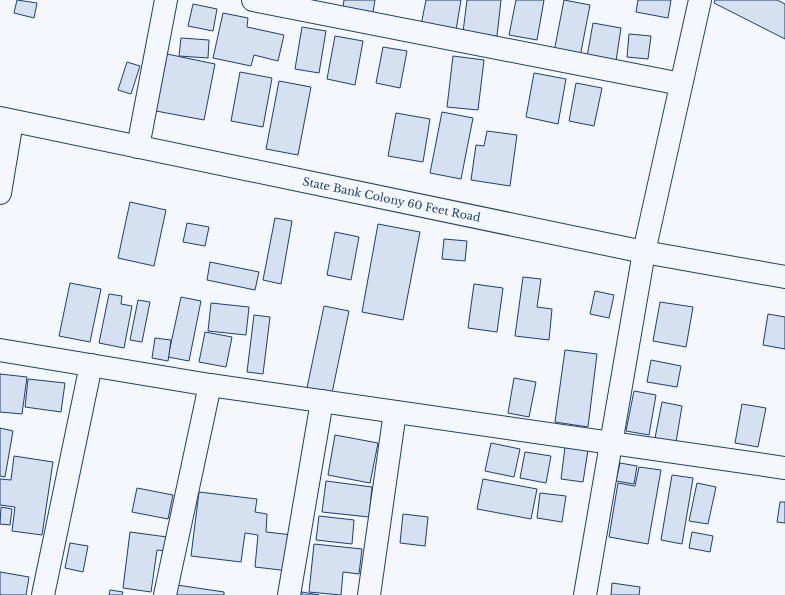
<svg xmlns="http://www.w3.org/2000/svg" width="785" height="595" font-family="'Libre Baskerville',serif">
  <style>
    .building { fill: #d5e0f0; stroke: #1d3f73 }
    .lines { fill: none; stroke-linecap: round; stroke-linejoin: round }
    .minor-casing { stroke: #1d3f73; stroke-width: 24 }
    .minor { stroke: #f4f7fb; stroke-width: 22 }
    .labels { text-anchor: middle; dominant-baseline: central; stroke-width: 3; stroke-linejoin: round; paint-order: stroke }
    .street-label { font-size: 11px; fill: #1d3f73; stroke: #f4f7fb }
  </style>
  <rect width="100%" height="100%" fill="#f4f7fb"/>
  <!-- building -->
  <g class="building">
    <polygon points="17,0 37,3 34,18 14,13"/>
    <polygon points="344,0 375,0 373,12 343,7"/>
    <polygon points="426,0 461,0 455,36 420,30"/>
    <polygon points="467,0 501,0 497,36 463,32"/>
    <polygon points="516,0 544,0 537,40 509,35"/>
    <polygon points="564,0 590,5 580,57 554,52"/>
    <polygon points="638,0 671,0 668,18 636,12"/>
    <polygon points="715,0 777,0 785,4 785,39 714,3"/>
    <polygon points="193,4 217,9 213,31 188,26"/>
    <polygon points="223,13 248,18 247,27 284,35 278,61 254,55 251,66 213,58"/>
    <polygon points="593,23 621,28 616,61 587,57"/>
    <polygon points="302,27 326,31 319,73 295,69"/>
    <polygon points="629,34 651,36 648,59 627,57"/>
    <polygon points="335,36 363,41 355,85 327,79"/>
    <polygon points="181,38 209,40 208,58 179,56"/>
    <polygon points="383,47 407,51 400,88 376,83"/>
    <polygon points="167,54 215,64 204,120 156,111"/>
    <polygon points="453,56 484,60 478,110 447,107"/>
    <polygon points="127,62 140,66 131,94 118,90"/>
    <polygon points="240,72 272,78 263,127 231,121"/>
    <polygon points="534,73 566,79 558,124 526,117"/>
    <polygon points="279,81 311,87 298,155 266,149"/>
    <polygon points="576,83 602,88 594,126 569,121"/>
    <polygon points="442,112 473,118 461,179 430,173"/>
    <polygon points="396,113 430,119 423,162 388,156"/>
    <polygon points="487,131 517,135 510,186 471,180 476,145 484,146"/>
    <polygon points="130,202 166,210 154,266 118,258"/>
    <polygon points="275,218 292,221 281,284 263,280"/>
    <polygon points="187,223 209,227 205,246 183,242"/>
    <polygon points="378,224 420,232 403,320 362,312"/>
    <polygon points="335,232 359,237 351,280 327,275"/>
    <polygon points="444,239 467,241 465,261 442,259"/>
    <polygon points="210,262 259,272 255,290 207,280"/>
    <polygon points="523,277 541,279 537,307 552,309 549,340 515,336"/>
    <polygon points="70,283 101,289 90,342 59,336"/>
    <polygon points="474,284 503,288 497,332 468,328"/>
    <polygon points="595,291 614,295 609,318 590,314"/>
    <polygon points="109,294 122,296 121,304 132,306 124,348 99,343"/>
    <polygon points="181,297 201,301 189,361 168,357"/>
    <polygon points="138,300 150,302 142,342 130,340"/>
    <polygon points="660,302 693,307 686,347 653,341"/>
    <polygon points="211,303 249,307 246,335 208,331"/>
    <polygon points="324,306 349,311 332,393 307,388"/>
    <polygon points="768,314 785,317 785,349 763,345"/>
    <polygon points="254,315 270,317 263,374 247,372"/>
    <polygon points="205,332 232,337 226,367 199,362"/>
    <polygon points="155,338 171,340 168,361 152,358"/>
    <polygon points="565,350 597,354 588,427 555,422"/>
    <polygon points="651,360 681,366 677,387 647,382"/>
    <polygon points="0,374 27,377 22,414 0,412"/>
    <polygon points="514,378 536,382 529,417 508,413"/>
    <polygon points="28,379 65,383 61,412 25,407"/>
    <polygon points="634,391 656,395 649,435 626,431"/>
    <polygon points="662,402 682,406 676,442 655,438"/>
    <polygon points="742,404 766,408 758,447 735,443"/>
    <polygon points="0,428 13,431 5,477 0,476"/>
    <polygon points="335,435 378,443 370,483 328,475"/>
    <polygon points="491,443 520,449 514,477 485,471"/>
    <polygon points="565,447 588,450 583,482 561,479"/>
    <polygon points="525,452 551,456 546,483 520,478"/>
    <polygon points="14,456 53,462 42,535 12,531 15,507 0,505 0,479 11,480"/>
    <polygon points="620,463 637,466 634,484 616,481"/>
    <polygon points="639,467 661,470 648,544 609,537 618,483 635,486"/>
    <polygon points="672,475 693,478 682,544 661,540"/>
    <polygon points="483,479 537,489 531,519 477,509"/>
    <polygon points="326,481 372,487 369,517 322,512"/>
    <polygon points="697,483 716,487 708,524 689,521"/>
    <polygon points="137,488 173,495 168,519 132,512"/>
    <polygon points="199,492 257,499 255,512 267,514 266,532 293,535 289,571 255,567 258,535 245,533 241,562 191,556"/>
    <polygon points="540,493 566,496 562,522 537,518"/>
    <polygon points="780,502 785,502 785,523 777,522"/>
    <polygon points="1,507 12,509 10,525 0,524"/>
    <polygon points="403,514 428,517 425,546 400,543"/>
    <polygon points="319,516 354,520 352,544 316,540"/>
    <polygon points="130,532 167,537 165,551 157,550 151,592 123,588"/>
    <polygon points="692,532 713,536 710,552 689,548"/>
    <polygon points="70,543 88,546 83,572 65,568"/>
    <polygon points="314,544 362,549 359,574 343,572 341,595 309,592"/>
    <polygon points="0,572 29,577 26,595 0,595"/>
    <polygon points="612,583 640,587 639,595 611,595"/>
    <polygon points="177,585 224,592 224,595 176,595"/>
    <polygon points="110,590 123,592 122,595 109,595"/>
    <polygon points="302,592 319,595 302,595"/>
  </g>
  <g class="lines">
    <defs>
      <g id="minor">
        <polyline points="253,0 681,84"/>
        <path id="s1" d="M0,118L644,252L785,277"/>
        <polyline points="138,147 166,0"/>
        <polyline points="0,193 12,121"/>
        <polyline points="0,350 210,385"/>
        <polyline points="43,595 91,365"/>
        <polyline points="165,595 210,385 785,468"/>
        <polyline points="289,595 322,401"/>
        <polyline points="369,595 395,412"/>
        <polyline points="585,595 644,252 700,0"/>
      </g>
    </defs>
    <!-- minor casing -->
    <use href="#minor" class="minor-casing"/>
    <!-- minor -->
    <use href="#minor" class="minor"/>
  </g>
  <g class="labels">
    <!-- street labels -->
    <g class="street-label">
      <text stroke="none"><textPath href="#s1" startOffset="400">State Bank Colony 60 Feet Road</textPath></text>
    </g>
  </g>
</svg>
